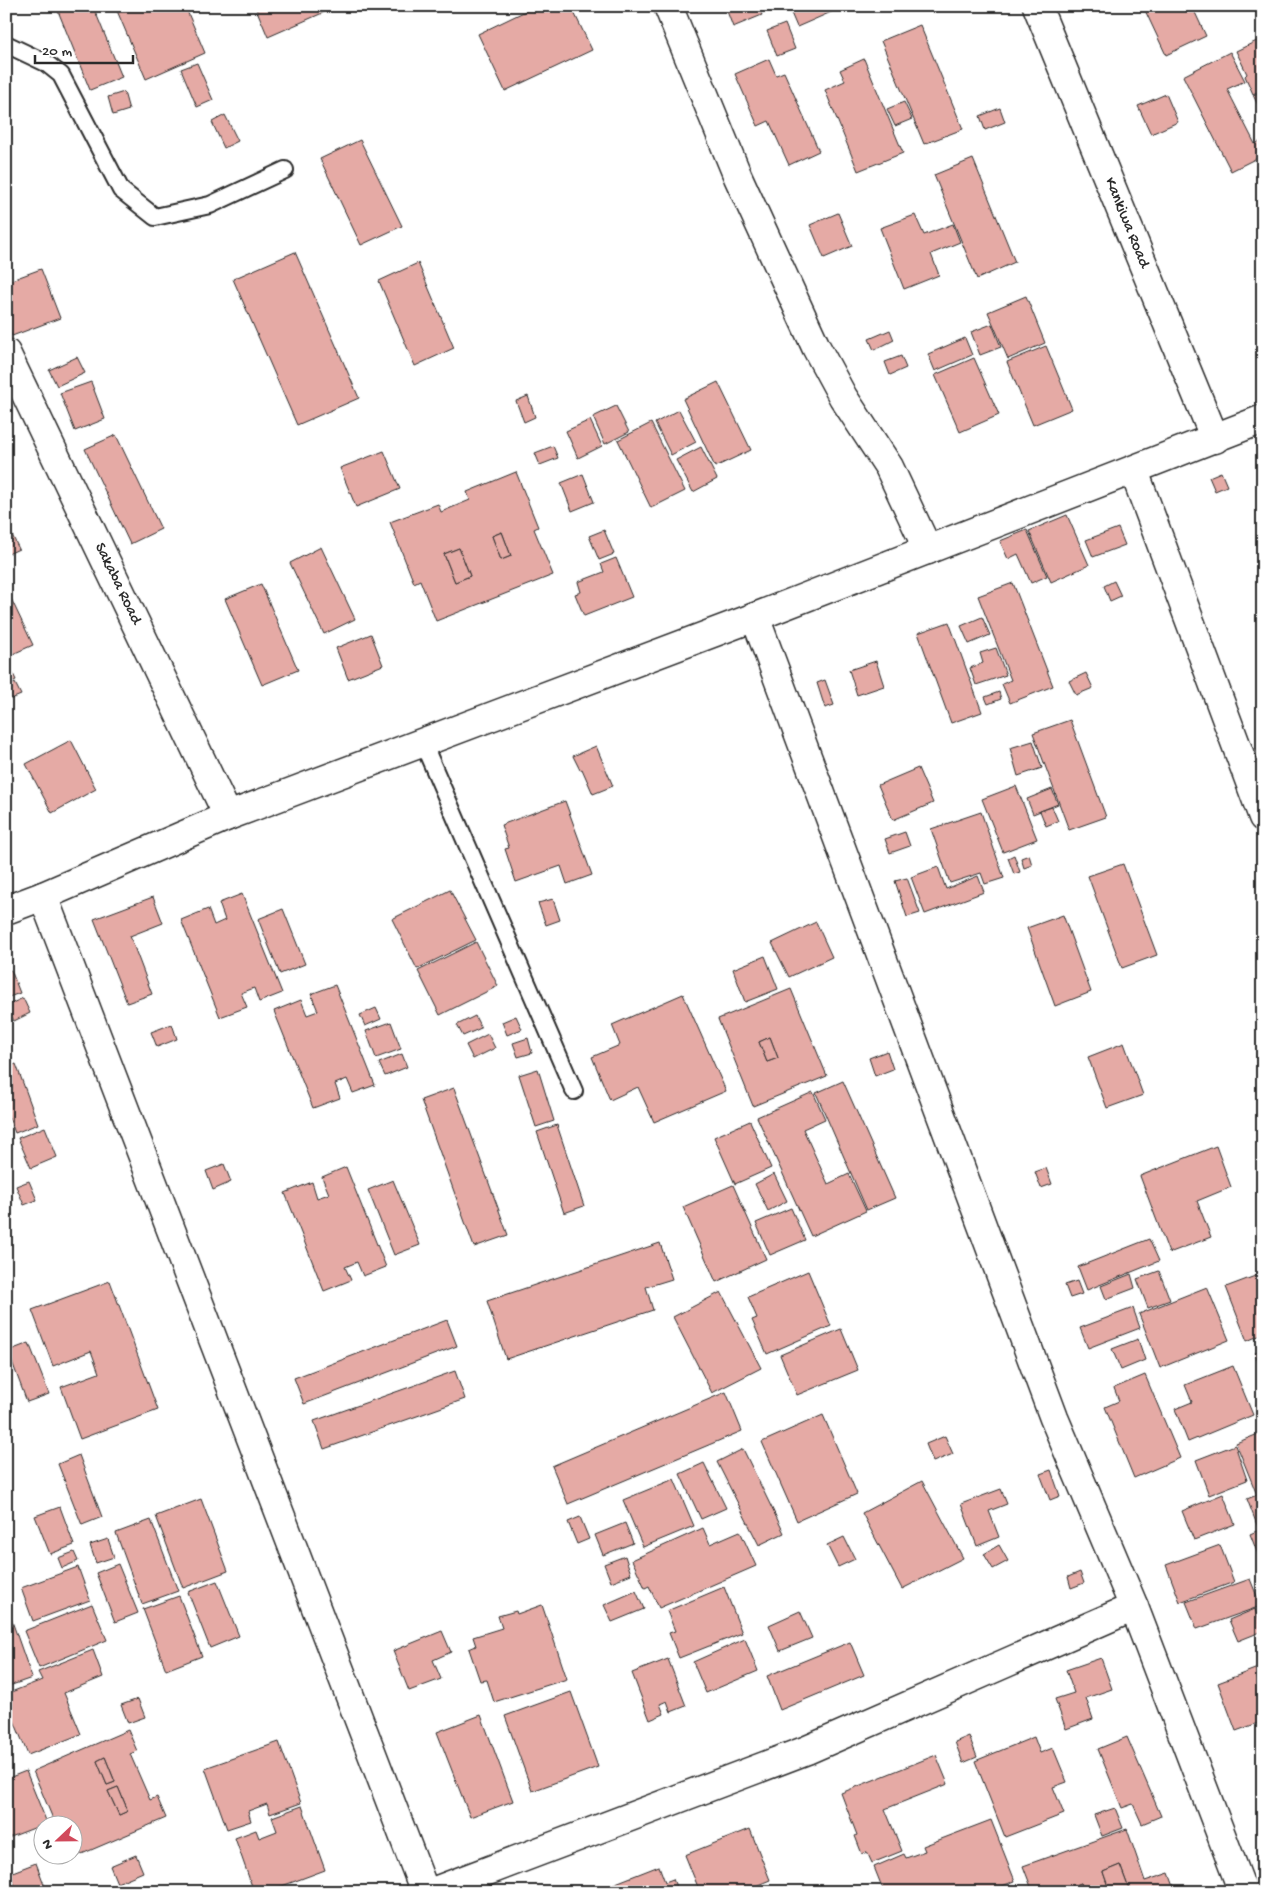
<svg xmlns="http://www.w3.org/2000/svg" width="1269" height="1898" font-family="'Gochi Hand',sans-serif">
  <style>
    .building { fill: #e5aaa5; stroke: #2b2b2b; fill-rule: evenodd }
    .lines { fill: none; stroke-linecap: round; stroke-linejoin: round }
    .service-casing { stroke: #2b2b2b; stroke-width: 20 }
    .minor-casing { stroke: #2b2b2b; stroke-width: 31 }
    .service { stroke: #fff; stroke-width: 16 }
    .minor { stroke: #fff; stroke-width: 28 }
    .labels { text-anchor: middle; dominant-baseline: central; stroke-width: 4.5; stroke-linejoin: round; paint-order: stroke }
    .street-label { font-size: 16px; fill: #2b2b2b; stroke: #fff }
  </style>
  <rect width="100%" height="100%" fill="#fff"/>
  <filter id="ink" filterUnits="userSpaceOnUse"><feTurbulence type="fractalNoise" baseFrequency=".02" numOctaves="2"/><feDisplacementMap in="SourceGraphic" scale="10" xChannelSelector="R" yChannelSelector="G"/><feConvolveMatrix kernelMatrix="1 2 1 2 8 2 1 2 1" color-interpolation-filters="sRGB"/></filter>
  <g filter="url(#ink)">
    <!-- building -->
    <g class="building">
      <polygon points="56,6 93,6 122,77 90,90"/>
      <polygon points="115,6 185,6 205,53 146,79"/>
      <polygon points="255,6 325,6 327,11 268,37"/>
      <polygon points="536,6 571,6 592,50 505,91 478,34"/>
      <polygon points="725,6 758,6 762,15 733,27"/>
      <polygon points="788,6 845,6 797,27"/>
      <polygon points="1143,6 1192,6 1206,36 1166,55"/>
      <polygon points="785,24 795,49 777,56 767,31"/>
      <polygon points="920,25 963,129 924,144 881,41"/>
      <polygon points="1263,38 1263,89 1253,94 1245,76 1247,74 1236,51"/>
      <polygon points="1230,52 1245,81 1227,89 1255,144 1263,140 1263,155 1231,171 1183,76"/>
      <polygon points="769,59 776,75 784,72 819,151 789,165 769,121 758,126 735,74"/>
      <polygon points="864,59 903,153 858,171 825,90 845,81 840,70"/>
      <polygon points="197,63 213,100 197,107 181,69"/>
      <polygon points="1263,91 1263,115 1253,95"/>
      <polygon points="124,92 129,110 113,115 108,97"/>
      <polygon points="1166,94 1178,122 1151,134 1138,106"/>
      <polygon points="904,102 912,119 895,126 887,109"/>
      <polygon points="1000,108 1005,122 985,130 980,116"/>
      <polygon points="225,115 238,141 224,148 212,122"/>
      <polygon points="360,140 402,226 361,245 320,159"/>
      <polygon points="973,159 1015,262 977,279 934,175"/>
      <polygon points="838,213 852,246 824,258 810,225"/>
      <polygon points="915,215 924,235 953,224 960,242 931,254 939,275 904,289 880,228"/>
      <polygon points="295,252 359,398 297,425 233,279"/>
      <polygon points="418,263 454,348 415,366 379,281"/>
      <polygon points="41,269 60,318 12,336 6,322 6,282"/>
      <polygon points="1026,296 1045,343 1008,359 988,312"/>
      <polygon points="992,324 1001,347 980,355 971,332"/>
      <polygon points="890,330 894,340 874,350 869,339"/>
      <polygon points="965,338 972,355 935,371 928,354"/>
      <polygon points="1046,346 1072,409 1033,425 1007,362"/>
      <polygon points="901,356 906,368 890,375 885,362"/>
      <polygon points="77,357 85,373 57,386 49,370"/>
      <polygon points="974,358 999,415 960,432 935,375"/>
      <polygon points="91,382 105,419 75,431 60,393"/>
      <polygon points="718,382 751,450 715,467 683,399"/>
      <polygon points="528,396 535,417 524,422 516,401"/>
      <polygon points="616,406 629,432 605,444 593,417"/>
      <polygon points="679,410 696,442 671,455 655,423"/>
      <polygon points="590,420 602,446 578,458 566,431"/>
      <polygon points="651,423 685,491 651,508 618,440"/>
      <polygon points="116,435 161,529 130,544 85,449"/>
      <polygon points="553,446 558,458 540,465 535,453"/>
      <polygon points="701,447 717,479 693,492 676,460"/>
      <polygon points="384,451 400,489 356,507 340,468"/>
      <path d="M516,472L538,527L534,529L553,575L436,621L420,580L414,583L390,522L438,504L441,512L470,500L467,492ZM502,532L511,556L501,560L492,536ZM459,548L470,576L455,582L444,554Z"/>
      <polygon points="1221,472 1227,486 1215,491 1209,477"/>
      <polygon points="583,474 594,502 572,511 561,483"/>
      <polygon points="1067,515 1089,565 1051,582 1029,531"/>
      <polygon points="1118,528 1125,545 1093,557 1086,540"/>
      <polygon points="604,530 614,554 599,560 589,536"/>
      <polygon points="1027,530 1047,576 1031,583 1018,554 1008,559 1000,541"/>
      <polygon points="10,531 19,549 6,555 6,533"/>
      <polygon points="502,532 511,556 501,560 492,536"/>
      <polygon points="321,547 355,619 324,634 290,563"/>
      <polygon points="459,548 470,576 455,582 444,554"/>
      <polygon points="616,558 632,597 584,616 575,594 581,592 578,582 604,572 601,564"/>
      <polygon points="1114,581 1121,596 1110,601 1104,586"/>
      <polygon points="1013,583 1053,686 1010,703 1002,684 1011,680 978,596"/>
      <polygon points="261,584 298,670 262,685 225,599"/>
      <polygon points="6,588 33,645 6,657"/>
      <polygon points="982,617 990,635 969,644 961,626"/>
      <polygon points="949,622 982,712 951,723 918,633"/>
      <polygon points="371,634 383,665 348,679 336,648"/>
      <polygon points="996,648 1006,675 976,685 970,668 983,663 980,653"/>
      <polygon points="6,659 16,680 6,685"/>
      <polygon points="876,661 884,686 857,695 849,670"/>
      <polygon points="1086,673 1093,688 1076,695 1069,681"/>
      <polygon points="825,680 834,705 825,708 817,683"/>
      <polygon points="15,683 21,695 6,701 6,687"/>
      <polygon points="999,692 1001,699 988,704 985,697"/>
      <polygon points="1070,720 1106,817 1069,830 1033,733"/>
      <polygon points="71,740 96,789 52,813 26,764"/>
      <polygon points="1033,741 1042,768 1018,776 1010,748"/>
      <polygon points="596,746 613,786 593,794 582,769 580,770 573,756"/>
      <polygon points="918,768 933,803 893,820 878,785"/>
      <polygon points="1016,786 1037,839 1003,852 982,799"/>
      <polygon points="1052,789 1058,804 1033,814 1027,799"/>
      <polygon points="565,801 592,875 567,884 561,866 516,882 505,849 509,848 501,825"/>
      <polygon points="1052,807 1058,821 1046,826 1040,811"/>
      <polygon points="981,812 1004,878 985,884 981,873 950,883 931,829"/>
      <polygon points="905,832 910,846 890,853 885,839"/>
      <polygon points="1014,855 1020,872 1014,874 1008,858"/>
      <polygon points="1029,855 1032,865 1024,868 1021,858"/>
      <polygon points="1123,864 1157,955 1122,968 1088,876"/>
      <polygon points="938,867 946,889 978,876 984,892 925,914 911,877"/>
      <polygon points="907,878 920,913 907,917 895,881"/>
      <polygon points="450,890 476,940 417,969 392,919"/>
      <polygon points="242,894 282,993 259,1002 254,988 241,993 247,1007 220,1017 181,920 208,909 214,925 225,920 219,903"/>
      <polygon points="153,897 163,923 130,936 152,994 127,1003 94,919"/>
      <polygon points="553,899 560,920 546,925 538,903"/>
      <polygon points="283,909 305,964 280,974 258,919"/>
      <polygon points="1063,915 1091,992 1055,1006 1027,928"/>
      <polygon points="816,922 832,957 789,977 772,943"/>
      <polygon points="476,942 498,986 440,1015 418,971"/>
      <polygon points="765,956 778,989 745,1002 733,969"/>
      <polygon points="11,970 20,993 6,998 6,972"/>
      <polygon points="335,985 375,1085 353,1093 347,1079 335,1084 340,1098 313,1108 274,1011 301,1000 307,1015 318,1011 311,994"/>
      <path d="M791,989L827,1076L753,1106L718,1019ZM770,1037L778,1058L767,1062L759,1042Z"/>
      <polygon points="683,994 726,1091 654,1122 638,1087 610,1100 592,1057 620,1045 612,1025"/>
      <polygon points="23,998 30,1013 14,1021 6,1006"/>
      <polygon points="376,1008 381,1019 365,1026 360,1015"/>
      <polygon points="475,1016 481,1028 463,1036 457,1025"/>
      <polygon points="516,1016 522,1029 507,1035 502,1022"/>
      <polygon points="391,1022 401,1049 376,1058 366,1031"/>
      <polygon points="172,1024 177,1039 157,1047 151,1032"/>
      <polygon points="488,1034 495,1048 473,1059 466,1045"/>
      <polygon points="770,1037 778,1058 767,1062 759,1042"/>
      <polygon points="528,1038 532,1053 518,1057 513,1043"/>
      <polygon points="1124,1043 1143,1095 1107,1108 1088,1057"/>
      <polygon points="887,1051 893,1069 875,1076 869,1058"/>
      <polygon points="402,1054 407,1067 385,1076 379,1063"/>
      <polygon points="16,1064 38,1124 15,1133 6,1110 6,1068"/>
      <polygon points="538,1069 554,1121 536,1127 519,1075"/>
      <polygon points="843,1081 895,1198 867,1210 816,1093"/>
      <polygon points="454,1088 508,1235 474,1247 421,1100"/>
      <polygon points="813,1092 825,1119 803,1129 828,1184 849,1174 866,1211 811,1236 757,1117"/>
      <polygon points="750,1121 771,1168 735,1184 714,1137"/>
      <polygon points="557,1125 584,1206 564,1213 537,1132"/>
      <polygon points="45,1127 57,1157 31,1168 18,1138"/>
      <polygon points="1216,1146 1231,1187 1197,1201 1211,1237 1169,1253 1140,1176"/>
      <polygon points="224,1164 231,1182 213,1190 206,1171"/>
      <polygon points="346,1167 386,1267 363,1276 357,1262 345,1267 351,1280 324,1291 285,1193 312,1182 317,1198 329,1194 322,1177"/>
      <polygon points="1046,1168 1052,1184 1041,1188 1035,1172"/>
      <polygon points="774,1174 787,1201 768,1211 755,1184"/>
      <polygon points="393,1180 420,1245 394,1255 368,1190"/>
      <polygon points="29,1181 37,1200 24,1205 16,1186"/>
      <polygon points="733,1185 766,1259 716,1282 683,1207"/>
      <polygon points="791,1208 805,1240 770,1255 756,1223"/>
      <polygon points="1149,1239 1159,1261 1087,1290 1078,1267"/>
      <polygon points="660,1243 672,1279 646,1287 653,1310 506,1359 487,1301"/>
      <polygon points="808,1271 831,1326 767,1354 752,1320 757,1318 748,1297"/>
      <polygon points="1159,1271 1170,1300 1148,1308 1137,1279"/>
      <polygon points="1263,1273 1263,1334 1247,1341 1226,1287"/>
      <polygon points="1131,1274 1135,1288 1106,1299 1101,1286"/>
      <polygon points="110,1281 158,1410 80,1439 61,1387 99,1373 91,1351 53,1366 32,1310"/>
      <polygon points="1077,1281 1082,1294 1070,1298 1065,1285"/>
      <polygon points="1207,1287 1229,1340 1160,1368 1139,1314"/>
      <polygon points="721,1292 761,1368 712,1393 673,1317"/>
      <polygon points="1133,1308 1140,1328 1088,1348 1080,1328"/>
      <polygon points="447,1320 457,1346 304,1404 294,1378"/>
      <polygon points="841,1329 858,1370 797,1395 780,1355"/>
      <polygon points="1138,1339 1145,1360 1121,1370 1112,1349"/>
      <polygon points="29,1343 49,1394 27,1402 8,1351"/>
      <polygon points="1263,1350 1263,1375 1255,1353"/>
      <polygon points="1233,1366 1253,1415 1188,1442 1175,1409 1192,1402 1185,1385"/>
      <polygon points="455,1371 465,1399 324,1449 314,1421"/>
      <polygon points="1145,1375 1180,1458 1134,1478 1105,1407 1119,1401 1114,1388"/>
      <polygon points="726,1392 742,1431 568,1504 552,1466"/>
      <polygon points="823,1415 857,1494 797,1521 762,1442"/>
      <polygon points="1263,1432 1263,1567 1250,1534 1259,1530 1247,1499 1257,1495 1236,1443"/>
      <polygon points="945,1436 953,1454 933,1462 926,1444"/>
      <polygon points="1235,1445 1247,1480 1209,1495 1196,1460"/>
      <polygon points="743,1449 784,1533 759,1545 717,1462"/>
      <polygon points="79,1455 102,1517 82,1525 58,1464"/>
      <polygon points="704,1463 726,1508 701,1519 680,1474"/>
      <polygon points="1051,1470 1060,1496 1050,1500 1040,1474"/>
      <polygon points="674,1479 694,1526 643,1547 623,1500"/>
      <polygon points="922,1481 963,1558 902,1589 862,1513"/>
      <polygon points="1001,1489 1007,1504 989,1511 999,1537 977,1546 961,1504"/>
      <polygon points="1223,1494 1235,1524 1194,1540 1182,1511"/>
      <polygon points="201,1499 228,1571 183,1588 156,1516"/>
      <polygon points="60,1507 74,1545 50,1554 35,1516"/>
      <polygon points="580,1517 589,1539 577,1544 568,1522"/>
      <polygon points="151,1520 178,1591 142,1604 116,1533"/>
      <polygon points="625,1523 633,1543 603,1555 595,1535"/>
      <polygon points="703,1528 710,1544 740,1531 756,1566 659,1608 649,1586 645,1588 632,1560"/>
      <polygon points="844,1537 855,1559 838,1567 827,1545"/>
      <polygon points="108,1539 114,1557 96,1563 90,1545"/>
      <polygon points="999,1545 1008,1561 993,1569 984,1554"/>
      <polygon points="1220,1545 1234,1582 1180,1602 1166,1565"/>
      <polygon points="74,1552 78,1561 62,1568 58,1558"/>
      <polygon points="625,1556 631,1574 611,1582 604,1564"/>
      <polygon points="118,1564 138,1613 115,1622 96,1573"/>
      <polygon points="78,1567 90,1600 33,1621 21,1588"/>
      <polygon points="1080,1572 1084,1583 1071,1588 1068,1577"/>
      <polygon points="1250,1579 1261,1606 1197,1629 1186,1602"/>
      <polygon points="217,1581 239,1636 210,1648 188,1592"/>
      <polygon points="724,1587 742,1633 679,1658 669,1633 675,1631 667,1611"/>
      <polygon points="636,1591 644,1609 612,1622 604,1605"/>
      <polygon points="179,1596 202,1656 166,1670 143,1609"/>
      <polygon points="6,1604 32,1678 6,1687"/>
      <polygon points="92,1604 107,1640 39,1668 24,1631"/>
      <polygon points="542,1605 567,1679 494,1702 487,1680 480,1681 469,1649 476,1646 473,1637 502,1628 498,1616 516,1611 517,1614"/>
      <polygon points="1255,1609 1263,1631 1238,1641 1229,1620"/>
      <polygon points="800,1611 812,1638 780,1651 769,1625"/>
      <polygon points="442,1631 451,1652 433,1660 441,1679 409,1691 393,1651"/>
      <polygon points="745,1639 758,1671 706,1693 693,1662"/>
      <polygon points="850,1642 864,1675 780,1710 767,1676"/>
      <polygon points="93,1650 103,1677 64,1693 81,1734 28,1755 6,1701 6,1694 42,1680 38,1672"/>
      <polygon points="1101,1658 1112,1689 1086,1698 1093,1719 1066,1729 1055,1699 1074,1693 1066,1670"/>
      <polygon points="668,1659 686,1706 671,1712 667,1701 660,1704 664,1714 650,1720 632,1673"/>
      <polygon points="1263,1666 1263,1675 1257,1678 1263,1692 1263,1733 1258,1723 1236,1731 1218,1683"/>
      <polygon points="571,1692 598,1767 532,1791 505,1716"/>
      <polygon points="138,1699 145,1717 128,1723 121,1705"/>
      <polygon points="481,1715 513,1801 470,1817 437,1732"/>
      <path d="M128,1730L137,1751L130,1754L150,1800L157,1797L166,1818L70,1859L69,1856H72V1826H56L33,1771ZM105,1757L115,1782L107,1785L97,1761ZM118,1787L128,1811L119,1815L108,1791Z"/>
      <polygon points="969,1736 977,1757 963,1763 955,1742"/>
      <polygon points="1034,1737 1040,1753 1053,1748 1067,1782 1053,1787 1064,1814 1005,1837 975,1761"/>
      <polygon points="1127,1737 1161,1816 1142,1824 1133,1804 1122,1808 1098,1749"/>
      <polygon points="279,1742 301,1803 270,1814 267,1804 248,1811 251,1821 227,1829 205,1768"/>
      <polygon points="936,1755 948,1784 885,1809 902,1851 872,1863 867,1852 862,1854 855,1836 857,1835 841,1793"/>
      <polygon points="105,1757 115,1782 107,1785 97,1761"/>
      <polygon points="26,1771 47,1823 8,1838 6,1779"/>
      <polygon points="118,1787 128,1811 119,1815 108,1791"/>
      <polygon points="302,1806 325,1870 266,1892 254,1892 235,1838 256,1830 259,1838 277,1831 272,1817"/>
      <polygon points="1115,1808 1123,1828 1102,1836 1094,1815"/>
      <polygon points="991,1820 1015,1881 987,1892 884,1892 874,1867 904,1854 906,1858 925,1851 923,1846"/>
      <polygon points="750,1829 770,1880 741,1892 700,1892 685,1855"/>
      <polygon points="1127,1829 1145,1881 1169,1873 1176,1892 1121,1892 1129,1889 1120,1865 1103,1872 1110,1892 1084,1892 1081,1883 1071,1887 1073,1892 1033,1892 1023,1866"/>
      <polygon points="136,1855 143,1872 117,1883 110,1866"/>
      <polygon points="36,1863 47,1892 17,1892 10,1873"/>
      <polygon points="1120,1865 1129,1889 1121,1892 1110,1892 1103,1872"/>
      <polygon points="659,1866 665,1882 673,1879 678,1892 593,1892"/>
      <polygon points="1081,1883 1084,1892 1073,1892 1071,1887"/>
    </g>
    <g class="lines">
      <defs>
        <g id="service">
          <polyline points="6,44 46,63 61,75 121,190 155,217 210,205 285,170"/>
          <polyline points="423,743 574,1091"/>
        </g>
        <g id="minor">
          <polyline points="668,6 738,177 816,347 843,397 889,467 928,550"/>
          <polyline points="1037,6 1215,439"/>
          <polyline points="6,353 228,816"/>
          <polyline points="1134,471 1263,817"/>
          <polyline points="755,617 1054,1418 1134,1607 1243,1892"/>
          <polyline points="43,896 425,1892"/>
          <polyline points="6,910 43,896 228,816 755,617 1263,419"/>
          <polyline points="432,1892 807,1750 1134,1607"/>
        </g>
      </defs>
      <!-- service casing -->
      <use href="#service" class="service-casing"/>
      <!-- minor casing -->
      <use href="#minor" class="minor-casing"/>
      <!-- service -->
      <use href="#service" class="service"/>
      <!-- minor -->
      <use href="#minor" class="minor"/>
    </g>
  </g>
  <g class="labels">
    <!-- street labels -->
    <g class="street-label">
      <text transform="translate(1126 223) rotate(68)">Kankiwa Road</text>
      <text transform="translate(117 584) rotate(64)">Sakaba Road</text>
    </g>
  </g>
  <!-- margin -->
  <rect width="1269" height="1898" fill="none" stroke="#fff" stroke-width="25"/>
  <rect x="12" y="12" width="1244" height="1873" fill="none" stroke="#2b2b2b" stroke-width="2" filter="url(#ink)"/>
  <!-- north arrow -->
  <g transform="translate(58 1840) rotate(248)"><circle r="24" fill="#ffffff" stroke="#aaaaaa"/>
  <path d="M0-4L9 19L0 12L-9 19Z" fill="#d1495b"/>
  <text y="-8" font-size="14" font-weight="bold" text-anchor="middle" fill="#2b2b2b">N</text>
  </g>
  <!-- scale -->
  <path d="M35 55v8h98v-8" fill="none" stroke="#2b2b2b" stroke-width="2.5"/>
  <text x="42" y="55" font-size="15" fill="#2b2b2b" stroke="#ffffff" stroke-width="4" paint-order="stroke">20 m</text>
</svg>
